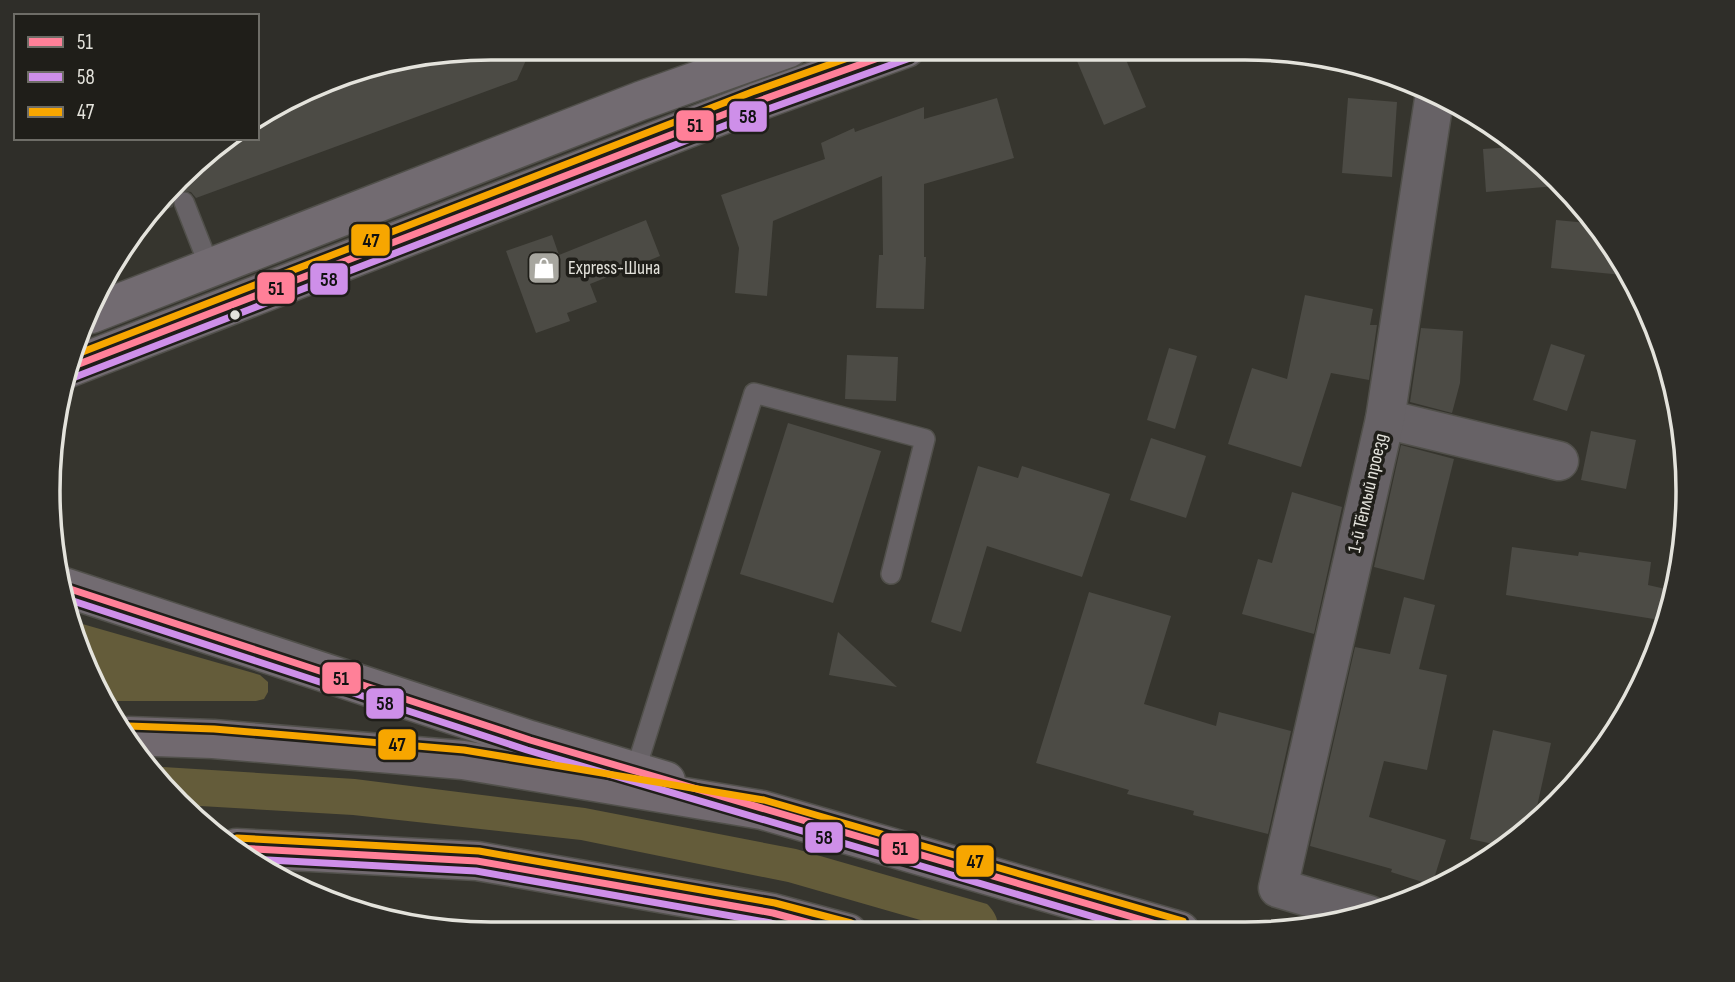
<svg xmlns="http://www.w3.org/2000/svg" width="1735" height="982" font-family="'Sofia Sans Condensed',sans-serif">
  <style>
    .green { fill: #645c3a }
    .building { fill: #4c4b45 }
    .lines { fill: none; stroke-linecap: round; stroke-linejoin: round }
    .lane-casing { stroke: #51504b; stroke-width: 22 }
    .street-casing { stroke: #51504b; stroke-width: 41 }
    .secondary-casing { stroke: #51504b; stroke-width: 41 }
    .primary-casing { stroke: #51504b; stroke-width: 41 }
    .lane { stroke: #676266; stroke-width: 19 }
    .street { stroke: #676266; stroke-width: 38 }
    .secondary { stroke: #726b71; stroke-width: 38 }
    .primary { stroke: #71696f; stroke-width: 38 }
    .bus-1-casing { stroke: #1f1e19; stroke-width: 12 }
    .bus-2-casing { stroke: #1f1e19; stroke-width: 12 }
    .bus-3-casing { stroke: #1f1e19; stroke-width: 12 }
    .bus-1 { stroke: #ff8098; stroke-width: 7 }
    .bus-2 { stroke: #ce8fe9; stroke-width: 7 }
    .bus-3 { stroke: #f7a600; stroke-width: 7 }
    .bus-dot { fill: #e4e3dc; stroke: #1f1e19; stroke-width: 2.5 }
    .labels { text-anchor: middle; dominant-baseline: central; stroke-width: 7; stroke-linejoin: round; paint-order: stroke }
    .poi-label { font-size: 19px; fill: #e4e3dc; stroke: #1f1e19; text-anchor: start }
    .street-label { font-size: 19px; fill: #e4e3dc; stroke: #1f1e19 }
    .rim { fill: none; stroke: #e4e3dc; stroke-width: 3.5 }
    .line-badge { stroke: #1f1e19; stroke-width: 2.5 }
    .pale-badge-label { font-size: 19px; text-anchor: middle; font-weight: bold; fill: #111 }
  </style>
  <rect width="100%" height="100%" fill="#36352e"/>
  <!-- green -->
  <g class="green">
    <polygon points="72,621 260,675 268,682 268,692 264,699 256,701 106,701 81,660"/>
    <path d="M147,766L355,779L585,808L796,849L987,904C993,909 1005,927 991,932C984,935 970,932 962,932L788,882L581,840L353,815L183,805L157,783Z"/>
  </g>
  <!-- building -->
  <g class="building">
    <polygon points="491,47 532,47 517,80 196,198 191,192 180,190 174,195 173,207 150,215 221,139 257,138 257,119 349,71"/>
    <polygon points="1108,48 1121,48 1146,107 1104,125 1077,61"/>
    <polygon points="997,98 1014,158 924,184 924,257 926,257 924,309 876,308 879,255 883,255 882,176 773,221 767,296 735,293 739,248 721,195 825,159 821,143 854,128 855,132 924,107 924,119"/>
    <polygon points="1348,98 1397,102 1392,177 1342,173"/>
    <polygon points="1512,147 1556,186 1486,192 1483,149"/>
    <polygon points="646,220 660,256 590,284 597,302 567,313 570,321 536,333 506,251 552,235 559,255"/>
    <polygon points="1556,220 1598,224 1623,275 1551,268"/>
    <polygon points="1305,295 1373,309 1370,325 1377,325 1369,380 1331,373 1301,467 1228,444 1252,368 1287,379"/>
    <polygon points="1421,328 1463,331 1460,383 1452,413 1410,402"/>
    <polygon points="1551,344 1585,355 1567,411 1533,400"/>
    <polygon points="1169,348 1197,356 1175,429 1147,420"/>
    <polygon points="847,355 898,357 896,401 845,399"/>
    <polygon points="788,423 881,451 833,603 740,574"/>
    <polygon points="1591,431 1636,440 1626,489 1581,480"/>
    <polygon points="1151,438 1206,456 1186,518 1130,500"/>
    <polygon points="1401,445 1454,459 1424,580 1374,567"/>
    <polygon points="978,466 1018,478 1022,466 1110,494 1082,577 987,546 961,632 931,622"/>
    <polygon points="1292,492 1342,507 1314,634 1242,614 1258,559 1272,563"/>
    <polygon points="1512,547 1578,556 1579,552 1651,562 1648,585 1670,590 1660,620 1506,595"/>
    <polygon points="1089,592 1171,616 1144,704 1216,726 1219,712 1291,731 1268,834 1193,815 1194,811 1127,794 1129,790 1036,763"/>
    <polygon points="1404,597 1435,605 1419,669 1447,675 1427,770 1384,761 1369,817 1446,840 1432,885 1391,872 1392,869 1310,846 1355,647 1390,654"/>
    <polygon points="838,632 897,687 829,675"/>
    <polygon points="1493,730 1551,743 1533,825 1507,847 1470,839"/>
  </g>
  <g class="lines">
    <defs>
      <g id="lane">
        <polyline points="184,202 210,268"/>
        <polyline points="635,772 754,393 925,439 891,574"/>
      </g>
      <g id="street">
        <polyline points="1385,419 1559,461"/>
        <polyline points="1369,915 1278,888 1385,419 1435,93"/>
      </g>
      <g id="secondary">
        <polyline points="91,314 640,101 789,48"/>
        <polyline points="66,369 756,102 906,48"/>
        <polyline points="64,587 530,740 666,781"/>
      </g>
      <g id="primary">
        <polyline points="128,736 213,739 463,760 762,810 1180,931"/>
        <polyline points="236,848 477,861 773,913 848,933"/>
      </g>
    </defs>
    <!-- lane casing -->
    <use href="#lane" class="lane-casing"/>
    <!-- street casing -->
    <use href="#street" class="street-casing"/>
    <!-- secondary casing -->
    <use href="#secondary" class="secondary-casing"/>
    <!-- primary casing -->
    <use href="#primary" class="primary-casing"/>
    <!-- lane -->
    <use href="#lane" class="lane"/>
    <!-- street -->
    <use href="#street" class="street"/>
    <!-- secondary -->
    <use href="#secondary" class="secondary"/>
    <!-- primary -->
    <use href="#primary" class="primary"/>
    <defs>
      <g id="bus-1">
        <polyline points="66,369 756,102 906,48"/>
        <polyline points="64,587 530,740 1180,931"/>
        <polyline points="236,848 477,861 773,913 846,933"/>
      </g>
      <g id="bus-2">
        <polyline points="70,379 760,112 910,58"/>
        <polyline points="67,599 527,750 1145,932"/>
        <polyline points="250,859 476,871 771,923 806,933"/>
      </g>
      <g id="bus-3">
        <polyline points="72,356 752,92 876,48"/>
        <polyline points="128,726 214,729 464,750 764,800 1183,921"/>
        <polyline points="237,838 479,851 775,903 851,923"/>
      </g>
    </defs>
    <!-- bus-1 casing -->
    <use href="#bus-1" class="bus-1-casing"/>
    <!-- bus-2 casing -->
    <use href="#bus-2" class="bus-2-casing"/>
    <!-- bus-3 casing -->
    <use href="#bus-3" class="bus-3-casing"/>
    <!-- bus-1 -->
    <use href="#bus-1" class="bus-1"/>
    <!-- bus-2 -->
    <use href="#bus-2" class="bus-2"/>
    <!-- bus-3 -->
    <use href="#bus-3" class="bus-3"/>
  </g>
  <!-- icons -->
  <defs>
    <symbol id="shop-square" viewBox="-11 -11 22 22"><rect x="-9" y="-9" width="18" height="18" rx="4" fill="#a7a69f" stroke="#1f1e19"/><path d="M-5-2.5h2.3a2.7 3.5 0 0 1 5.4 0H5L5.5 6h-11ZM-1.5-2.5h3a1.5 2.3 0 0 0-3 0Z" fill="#fff"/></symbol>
  </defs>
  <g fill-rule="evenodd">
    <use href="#shop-square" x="525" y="249" width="38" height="38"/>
  </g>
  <!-- markers -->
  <circle class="bus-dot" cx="235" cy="315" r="6"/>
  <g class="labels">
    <!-- poi labels -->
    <g class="poi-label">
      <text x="568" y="268">Express-Шина</text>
    </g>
    <!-- street labels -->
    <g class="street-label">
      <text transform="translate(1368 493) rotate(-77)">1-й Тёплый проезд</text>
    </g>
  </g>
  <!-- crop -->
  <path d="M0 0H1735V982H0ZM491 60H1245A431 431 0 0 1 1676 491V491A431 431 0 0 1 1245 922H491A431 431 0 0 1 60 491V491A431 431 0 0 1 491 60Z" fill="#2f2e29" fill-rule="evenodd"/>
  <path class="rim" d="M491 60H1245A431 431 0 0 1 1676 491V491A431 431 0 0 1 1245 922H491A431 431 0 0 1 60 491V491A431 431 0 0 1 491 60Z"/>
  <g class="line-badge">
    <rect x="728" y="100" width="40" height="33" rx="7" fill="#ce8fe9"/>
    <rect x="675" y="109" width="40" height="33" rx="7" fill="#ff8098"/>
    <rect x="350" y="223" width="41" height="34" rx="7" fill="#f7a600"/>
    <rect x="309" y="262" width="40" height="34" rx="7" fill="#ce8fe9"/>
    <rect x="256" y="271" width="40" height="34" rx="7" fill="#ff8098"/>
    <rect x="321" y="661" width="41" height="34" rx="7" fill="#ff8098"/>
    <rect x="365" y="687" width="40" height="33" rx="7" fill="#ce8fe9"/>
    <rect x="377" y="728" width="40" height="33" rx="7" fill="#f7a600"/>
    <rect x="804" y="821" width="40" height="33" rx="7" fill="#ce8fe9"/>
    <rect x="880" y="832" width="40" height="33" rx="7" fill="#ff8098"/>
    <rect x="955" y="844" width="40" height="34" rx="7" fill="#f7a600"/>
  </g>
  <g class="pale-badge-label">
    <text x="748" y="123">58</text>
    <text x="695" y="132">51</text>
    <text x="371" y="247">47</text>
    <text x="329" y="286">58</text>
    <text x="276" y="295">51</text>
    <text x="341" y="685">51</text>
    <text x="385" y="710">58</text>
    <text x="397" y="751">47</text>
    <text x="824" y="844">58</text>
    <text x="900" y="855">51</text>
    <text x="975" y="868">47</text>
  </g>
  <!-- legend -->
  <rect x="14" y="14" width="245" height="126" fill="#1f1e19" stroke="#6e6d67" stroke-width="2"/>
  <rect x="28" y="37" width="35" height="10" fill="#ff8098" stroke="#6e6d67" stroke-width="2"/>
  <text x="77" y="49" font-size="21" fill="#e4e3dc">51</text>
  <rect x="28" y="72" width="35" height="10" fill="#ce8fe9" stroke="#6e6d67" stroke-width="2"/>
  <text x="77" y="84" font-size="21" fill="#e4e3dc">58</text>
  <rect x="28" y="107" width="35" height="10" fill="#f7a600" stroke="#6e6d67" stroke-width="2"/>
  <text x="77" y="119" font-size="21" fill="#e4e3dc">47</text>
</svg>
